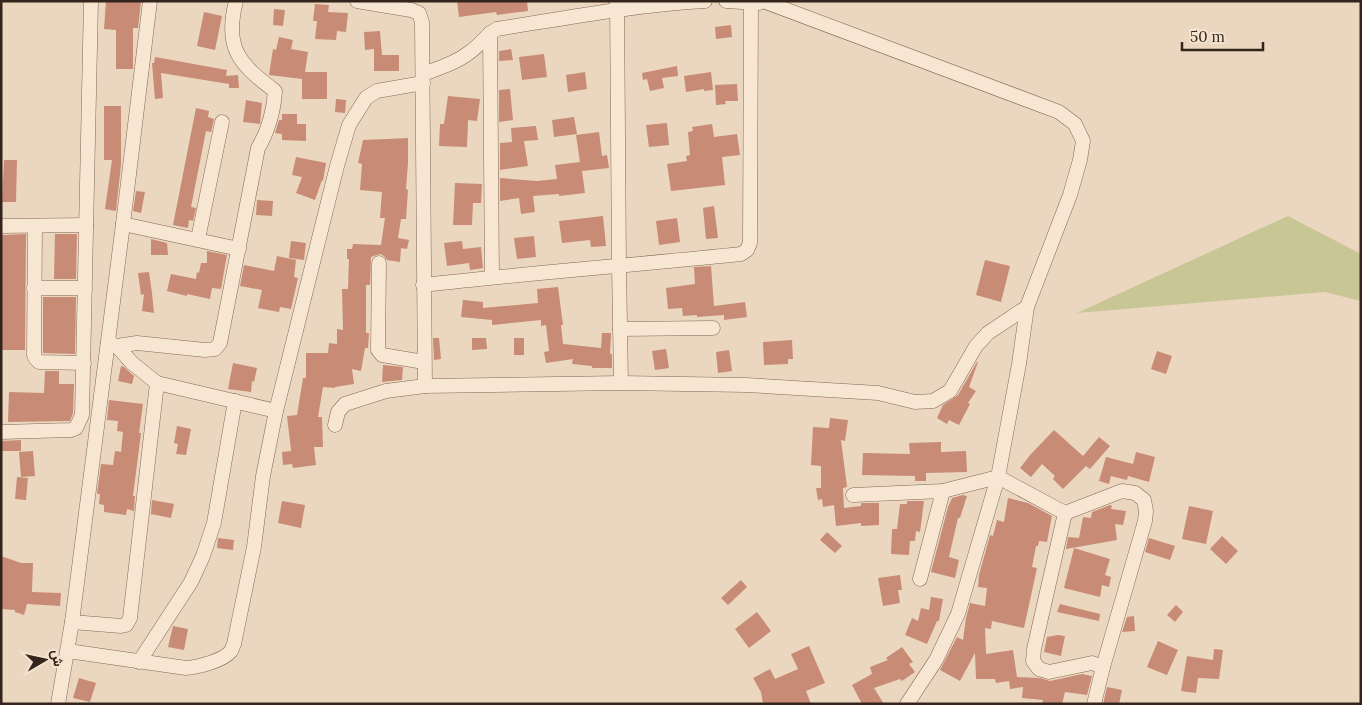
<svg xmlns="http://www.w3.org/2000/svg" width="1362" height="705" font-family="Lora,Vazirmatn,serif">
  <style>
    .green { fill: #c8c694 }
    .building { fill: #c88b76 }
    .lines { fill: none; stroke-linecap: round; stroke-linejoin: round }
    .minor-casing { stroke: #836858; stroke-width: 15 }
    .minor { stroke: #f7e6d1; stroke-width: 14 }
  </style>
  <rect width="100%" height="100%" fill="#ebd7bf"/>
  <!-- green -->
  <polygon class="green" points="1288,216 1361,254 1361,301 1325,292 1077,313"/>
  <!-- building -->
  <g class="building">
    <polygon points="106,1 141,1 138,28 133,28 133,69 116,69 116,30 104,29"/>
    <polygon points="457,1 527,1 528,11 497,15 496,12 459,17"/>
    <polygon points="315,4 329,5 328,12 348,13 346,32 337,31 336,40 315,39 317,21 313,21"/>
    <polygon points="274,9 285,10 283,26 273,25"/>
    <polygon points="204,12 222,16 215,50 197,46"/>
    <polygon points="731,25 732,37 716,39 715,27"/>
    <polygon points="380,31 382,55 399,55 399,71 374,71 374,49 365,50 364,32"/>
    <polygon points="279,37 293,40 291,49 308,52 305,72 327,72 327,99 302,99 302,79 269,75 273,49 276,50"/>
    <polygon points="511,49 513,60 499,61 499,51"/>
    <polygon points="544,54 547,77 522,80 519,57"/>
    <polygon points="155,57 227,70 226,76 238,75 239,88 229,88 229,84 161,73 163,98 155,99 152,63 154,63"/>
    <polygon points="677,66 678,76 662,78 664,88 650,91 647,79 643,80 642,73"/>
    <polygon points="585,72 587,89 568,92 566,75"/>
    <polygon points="711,72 713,90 704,91 704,89 686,92 684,76"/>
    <polygon points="737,84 738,101 725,101 726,104 716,105 715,85"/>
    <polygon points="510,89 513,120 499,122 499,90"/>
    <polygon points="448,96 480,99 477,121 468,120 467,147 439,146 440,124 444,124"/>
    <polygon points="336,99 346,100 345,113 335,112"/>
    <polygon points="246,100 262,103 260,124 243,122"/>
    <polygon points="104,106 121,106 121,165 116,211 105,209 112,160 104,160"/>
    <polygon points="196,108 209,111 208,117 214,119 211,132 206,131 191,207 196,208 193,221 189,220 188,228 173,225"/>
    <polygon points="282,114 297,114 297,124 306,124 306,141 282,140 282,134 275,133 279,120 282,120"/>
    <polygon points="574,117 577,134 554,137 552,120"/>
    <polygon points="667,123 669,145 649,147 646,125"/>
    <polygon points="712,124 714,137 737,134 740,155 722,157 725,185 671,191 667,164 687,161 686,156 690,155 688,132 693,131 692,127"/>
    <polygon points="536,126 538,140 524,141 528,166 500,170 500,143 512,142 511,128"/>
    <polygon points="599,132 602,156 607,155 609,168 582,171 585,193 559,196 559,194 533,196 535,212 521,214 519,198 500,201 500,178 537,181 557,179 555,165 580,162 576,135"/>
    <polygon points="408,138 408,163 406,189 408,190 406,219 401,219 398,238 409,240 407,249 401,248 400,262 387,260 384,256 380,254 371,257 370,285 366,285 366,333 369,333 368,348 365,348 361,371 352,369 354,384 335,387 335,388 323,387 318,417 322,417 323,447 314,447 316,465 293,468 292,464 283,465 282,452 291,451 291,450 287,416 297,415 303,378 306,378 306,353 328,353 329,343 337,344 337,329 343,330 342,289 348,289 349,259 347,259 347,249 352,249 353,244 381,245 385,218 380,218 382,192 360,190 362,164 358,163 363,140"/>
    <polygon points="296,157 326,163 323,181 322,180 315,200 296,193 302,177 292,175"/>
    <polygon points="4,160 17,160 16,202 2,202"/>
    <polygon points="455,183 482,184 481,203 473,203 472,225 453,225"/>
    <polygon points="136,191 145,192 141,213 133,211"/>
    <polygon points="257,200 273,201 272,216 256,215"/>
    <polygon points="714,206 718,238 706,239 703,208"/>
    <polygon points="603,216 606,246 591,247 590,240 562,243 559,221"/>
    <polygon points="677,218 680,242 659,245 656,221"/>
    <polygon points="26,234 25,350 1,350 2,235"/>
    <polygon points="55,234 77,234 76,279 54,279"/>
    <polygon points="534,236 536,257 517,259 514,238"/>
    <polygon points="151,239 167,243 168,255 151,255"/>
    <polygon points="291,241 306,243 304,260 289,258"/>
    <polygon points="462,241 463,249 481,247 483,268 470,270 469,263 447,266 444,243"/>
    <polygon points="207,251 227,255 221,289 212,288 210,299 187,294 187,296 167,291 171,274 196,279 197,272 199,273 201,263 207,263"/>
    <polygon points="277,256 296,260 294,277 298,278 291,309 280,307 279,312 258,308 262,290 240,286 244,265 274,271"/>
    <polygon points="985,260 1010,266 1001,302 976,295"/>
    <polygon points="711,266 714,306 745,302 747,317 724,320 724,315 697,317 697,315 683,316 682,308 668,309 666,288 695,284 694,267"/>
    <polygon points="149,272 152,293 154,313 142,311 144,294 141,295 138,273"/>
    <polygon points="558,287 563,325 561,325 563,344 601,348 602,333 611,333 610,354 612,354 612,368 592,368 592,366 572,364 573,359 546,363 544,352 549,351 546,325 541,326 541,320 492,325 492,320 461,317 463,300 483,302 483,308 538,303 537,289"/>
    <polygon points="43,297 76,297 75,354 43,353"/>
    <polygon points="433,338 439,338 441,359 434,360"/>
    <polygon points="472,338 486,338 487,349 472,350"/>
    <rect x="514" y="338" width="10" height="17"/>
    <polygon points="792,340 793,359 788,359 788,364 764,365 763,342"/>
    <polygon points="666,349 669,368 655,370 652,351"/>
    <polygon points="729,350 732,371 718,373 716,352"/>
    <polygon points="1157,351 1172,356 1166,374 1151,369"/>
    <polygon points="977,362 978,362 969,387 976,391 968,403 970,404 959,425 949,420 947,424 937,418 943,405 958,395"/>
    <polygon points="233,363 257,368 254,382 252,381 251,392 228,389"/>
    <polygon points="383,365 403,367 402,380 382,382"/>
    <polygon points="121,366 124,367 134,376 132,384 118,381"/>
    <polygon points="45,371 59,371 59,384 74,384 73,413 70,421 8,422 9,392 44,393"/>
    <polygon points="109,400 143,404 139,433 141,433 133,496 135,496 134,511 127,509 126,515 104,512 104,505 99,504 100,494 97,494 101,464 113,465 115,451 121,452 123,432 117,431 118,421 107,420"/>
    <polygon points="830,418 848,420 845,441 841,440 847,487 843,488 844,508 861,506 861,503 879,503 879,525 861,526 861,523 836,526 834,505 823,507 822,499 818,500 816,488 821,488 821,466 811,465 813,427 829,428"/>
    <polygon points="177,426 191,429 186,455 176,454 178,444 174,443"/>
    <polygon points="1054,430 1083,456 1099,437 1110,446 1090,469 1086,466 1063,489 1053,479 1055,476 1042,464 1031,477 1020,468 1031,454"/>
    <polygon points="21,440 21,451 1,451 1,441"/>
    <polygon points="941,442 941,452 966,451 967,472 926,473 926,481 915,481 915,476 862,475 863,453 910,454 909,443"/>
    <polygon points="33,451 35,476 21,477 19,452"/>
    <polygon points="1136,452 1155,457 1149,482 1128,476 1127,480 1111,476 1109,484 1099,481 1106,457 1133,464"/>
    <polygon points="17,477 28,478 26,500 15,499"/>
    <polygon points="963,495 967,496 960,518 958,518 949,557 959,560 955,578 931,572 948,507 952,498"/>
    <polygon points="1008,498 1028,503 1052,516 1047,542 1039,541 1038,546 1036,546 1032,567 1037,568 1024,628 992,621 991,629 985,628 986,654 1013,650 1017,677 1040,678 1050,681 1082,674 1092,676 1087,695 1065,692 1062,704 1042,704 1043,700 1022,698 1023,687 1010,689 1009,681 996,683 995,679 976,679 975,653 960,681 940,670 957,637 963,640 966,618 970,603 985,606 987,588 978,587 979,575 990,535 993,536 997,520 1004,522"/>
    <polygon points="152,500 174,504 171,518 151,514"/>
    <polygon points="282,501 305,505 301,528 278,523"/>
    <polygon points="907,501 924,501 920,532 916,531 915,541 910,541 909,555 891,554 892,529 897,529 900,504 907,504"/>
    <polygon points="1110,505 1112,506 1111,509 1126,511 1123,525 1115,524 1117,540 1066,549 1068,537 1079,538 1083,517 1091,518 1092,512"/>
    <polygon points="1189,506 1213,511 1206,544 1182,539"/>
    <polygon points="827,532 842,546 835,553 820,540"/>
    <polygon points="1222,536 1238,551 1226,564 1210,549"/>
    <polygon points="218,538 234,540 233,550 217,548"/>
    <polygon points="1149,538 1175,546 1170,560 1145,552"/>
    <polygon points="1074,548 1110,559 1105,575 1111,577 1109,587 1102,585 1100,597 1064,588"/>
    <polygon points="1,556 21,563 33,563 32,592 61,593 60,606 27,604 24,615 15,612 15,610 1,609"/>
    <polygon points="900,575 902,590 898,590 900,603 883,606 878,578"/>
    <polygon points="741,580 747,587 728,605 721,598"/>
    <polygon points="931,597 943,599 939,621 937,621 927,644 905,635 912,618 918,621 921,608 929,610"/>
    <polygon points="1060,604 1100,614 1099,621 1057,612"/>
    <polygon points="1176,605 1183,612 1175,622 1167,615"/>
    <polygon points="757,612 771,631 749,648 735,629"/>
    <polygon points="1134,616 1135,631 1122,632 1127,617"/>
    <polygon points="173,626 188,629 184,650 168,647"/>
    <polygon points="1058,635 1065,636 1061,656 1044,652 1047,637"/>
    <polygon points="1158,641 1178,650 1167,675 1147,667"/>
    <polygon points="809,646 825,683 806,691 811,704 763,704 761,692 753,678 770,669 775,679 798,669 791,654"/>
    <polygon points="902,647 913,662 909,664 915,672 902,681 900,679 874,688 884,704 862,704 852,685 872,674 870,667 888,660 886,658"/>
    <polygon points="1214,649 1223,650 1219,679 1198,678 1196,693 1181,691 1187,656 1213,660"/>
    <polygon points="79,678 96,683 90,702 73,698"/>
    <polygon points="1107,687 1122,690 1119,704 1103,704"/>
  </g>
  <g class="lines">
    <defs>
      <g id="minor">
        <polyline points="357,1 411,10 419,13 422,22 425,386"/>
        <polyline points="617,1 619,266 621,383"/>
        <polyline points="726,1 759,3"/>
        <polyline points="763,1 1059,112 1075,124 1083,141 1080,160 1070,195 1027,307 1019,364 998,477 958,614 936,660 907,704"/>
        <polyline points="490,33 492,277"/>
        <path d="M423,74C439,68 456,63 470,52C480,45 486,35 497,29C566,18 635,5 705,1"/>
        <polyline points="123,224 239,249"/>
        <polyline points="1,226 86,225"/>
        <polyline points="35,226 34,355 36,359 39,362 84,363"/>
        <polyline points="198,239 222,122"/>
        <polyline points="379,263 378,350 382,355 424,362"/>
        <path d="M423,285C529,273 635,265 741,254L747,250L750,243L751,2"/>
        <polyline points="34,288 85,288"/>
        <polyline points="620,329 713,328"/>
        <path d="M108,343L117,346L137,343L205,350L215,349L220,343L258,148C268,132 274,110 275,91C239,64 224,48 236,1"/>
        <polyline points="117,346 132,363 157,383 276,411"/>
        <polyline points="335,425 338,412 345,404 386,391 425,386 621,383 746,385 878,393 915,402 933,401 950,391 976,346 988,333 1027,307"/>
        <polyline points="1,432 71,430 76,428 82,415 91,1"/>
        <polyline points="853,495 943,491 998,477 1065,513 1122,491 1135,493 1144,500 1146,511 1145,521 1103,667"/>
        <polyline points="1065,513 1034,649 1033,661 1039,669 1049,672 1092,663 1103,667 1094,704"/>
        <polyline points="920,579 943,491"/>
        <polyline points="72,622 121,626 126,625 130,618 157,383"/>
        <path d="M68,651L186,668C198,667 223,661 231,651C232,649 233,646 234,644L254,547L263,476L276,411L337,166L349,125L366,98L377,91L423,83"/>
        <polyline points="139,662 191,582 203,556 214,523 235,401"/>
        <polyline points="58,704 72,622 123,224 150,1"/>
      </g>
    </defs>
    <!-- minor casing -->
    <use href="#minor" class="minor-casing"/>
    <!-- minor -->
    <use href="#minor" class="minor"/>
  </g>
  <!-- border -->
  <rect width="1362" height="705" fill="none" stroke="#33241c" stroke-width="5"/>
  <!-- north arrow -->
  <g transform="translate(45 660) rotate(81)" stroke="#f3e3ce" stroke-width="4" paint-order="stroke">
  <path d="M0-4L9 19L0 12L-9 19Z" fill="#33241c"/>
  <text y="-8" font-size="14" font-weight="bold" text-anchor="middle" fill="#33241c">ش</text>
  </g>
  <!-- scale -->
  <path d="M1182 42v8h81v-8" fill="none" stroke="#33241c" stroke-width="2.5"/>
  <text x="1190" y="42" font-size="15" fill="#33241c" stroke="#f3e3ce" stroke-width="4" paint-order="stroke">50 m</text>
</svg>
